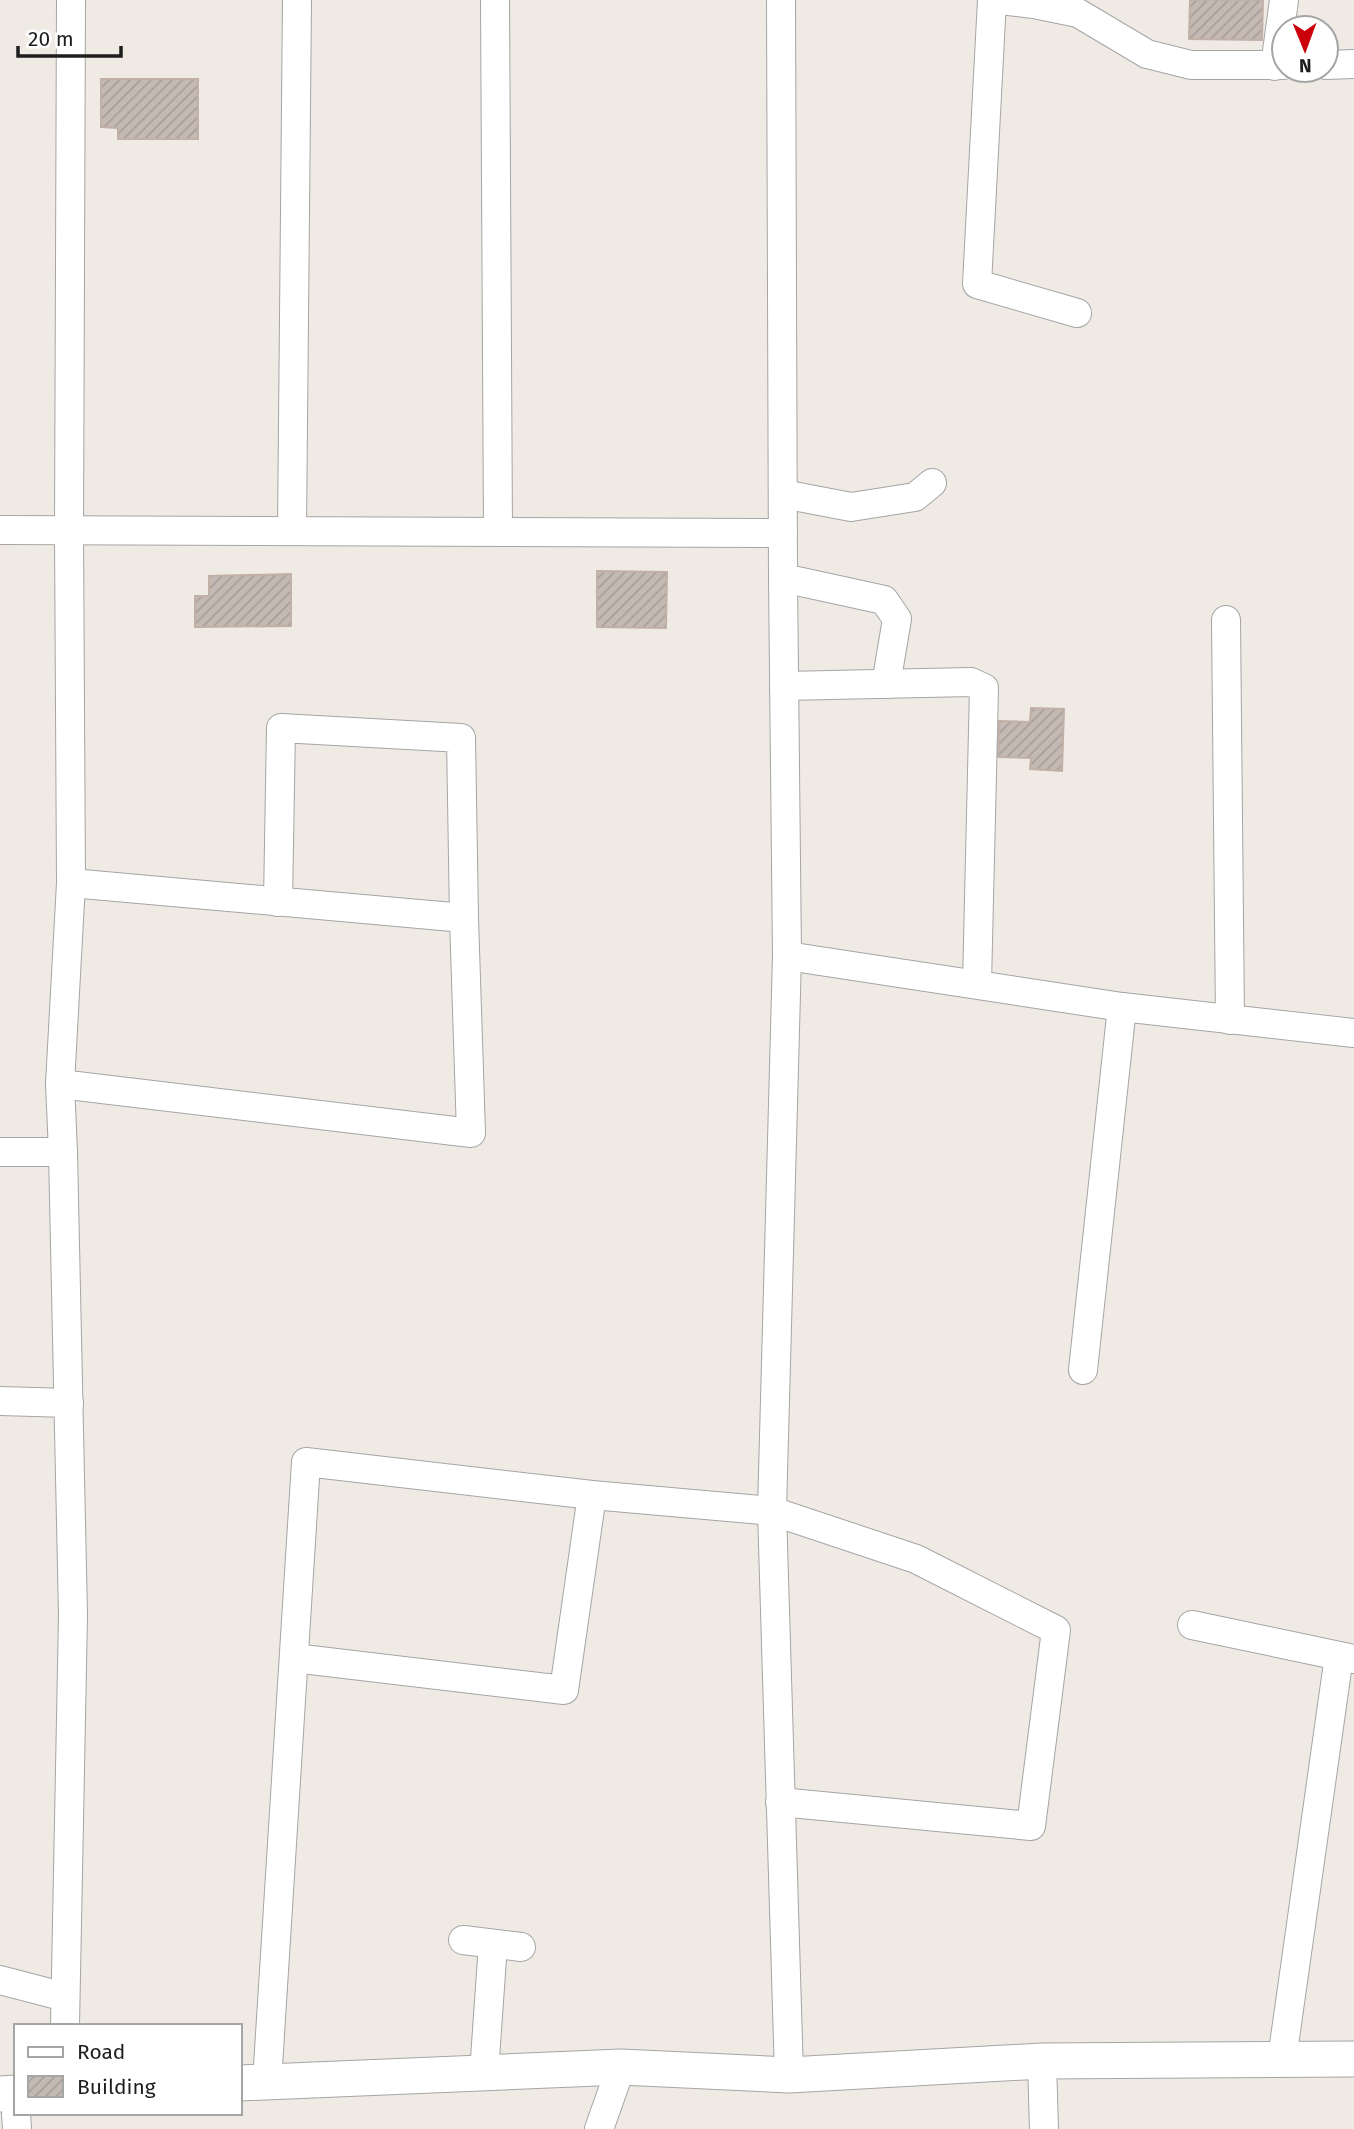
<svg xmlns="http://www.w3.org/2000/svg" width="1354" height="2129" font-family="'Fira Sans',sans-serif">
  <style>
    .building { fill: url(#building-hatch); stroke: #c1b0a6; stroke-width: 2 }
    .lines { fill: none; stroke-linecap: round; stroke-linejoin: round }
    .minor-casing { stroke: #a5a5a5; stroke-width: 30 }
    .tertiary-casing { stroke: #a5a5a5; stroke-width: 37 }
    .minor { stroke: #fff; stroke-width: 28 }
    .tertiary { stroke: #fff; stroke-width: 35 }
  </style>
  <defs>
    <pattern id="building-hatch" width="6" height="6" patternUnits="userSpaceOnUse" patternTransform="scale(1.75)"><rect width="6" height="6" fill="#c4bab3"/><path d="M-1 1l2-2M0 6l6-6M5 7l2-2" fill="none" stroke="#a89f9a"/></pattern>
  </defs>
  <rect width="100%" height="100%" fill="#efebe4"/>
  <!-- building -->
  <g class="building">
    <polygon points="1190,0 1263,0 1262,40 1189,39"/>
    <polygon points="101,79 198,79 198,139 118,139 118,128 101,127"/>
    <polygon points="597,571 667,572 666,628 597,627"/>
    <polygon points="291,574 291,626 195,627 195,596 209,596 209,576"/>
    <polygon points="1031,708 1064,709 1062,771 1030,769 1031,758 998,757 999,721 1030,722"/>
  </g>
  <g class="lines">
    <defs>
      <g id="minor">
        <polyline points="495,0 498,532"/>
        <polyline points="781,0 783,578 787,956 772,1511 789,2075"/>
        <polyline points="992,0 977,284 1077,313"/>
        <polyline points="1000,0 1034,4 1078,13 1147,54 1191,65 1284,65"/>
        <polyline points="1326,65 1354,64"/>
        <polyline points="1275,66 1284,0"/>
        <polyline points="783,494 851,507 915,497 932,483"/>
        <polyline points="0,530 783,533"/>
        <polyline points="292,530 297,0"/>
        <polyline points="783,578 884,600 897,619 886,684"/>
        <polyline points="1226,620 1230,1020"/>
        <polyline points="784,686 971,682 984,688 977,984"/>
        <polyline points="71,883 464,918"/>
        <polyline points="787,956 1122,1007 1354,1033"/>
        <polyline points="60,1084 471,1133 464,918 461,738 281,728 278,902"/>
        <polyline points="0,1152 63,1152"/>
        <polyline points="1083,1370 1122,1007"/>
        <polyline points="0,1401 69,1403"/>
        <polyline points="1192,1625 1354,1659"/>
        <polyline points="294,1658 564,1690 592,1495"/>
        <polyline points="463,1940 521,1947"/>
        <polyline points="0,1980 65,1997"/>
        <polyline points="65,2026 73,1615 63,1152 60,1084 71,883 69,531 71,0"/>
        <polyline points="1282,2059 1339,1656"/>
        <polyline points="1042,2061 1044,2129"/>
        <polyline points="484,2073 493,1944"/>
        <polyline points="267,2082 306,1462 592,1495 772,1511 916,1559 1056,1630 1031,1826 780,1802"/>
        <polyline points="16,2113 17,2129"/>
        <polyline points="599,2129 621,2067"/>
      </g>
      <g id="tertiary">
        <polyline points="240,2083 621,2067 789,2075 1042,2061 1354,2059"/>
        <polyline points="0,2094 16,2093"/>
      </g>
    </defs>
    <!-- minor casing -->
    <use href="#minor" class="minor-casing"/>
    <!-- tertiary casing -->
    <use href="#tertiary" class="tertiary-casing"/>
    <!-- minor -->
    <use href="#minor" class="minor"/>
    <!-- tertiary -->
    <use href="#tertiary" class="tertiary"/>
  </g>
  <!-- legend -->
  <rect x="14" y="2024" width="228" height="91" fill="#ffffff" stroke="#a5a5a5" stroke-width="2"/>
  <rect x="28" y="2047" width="35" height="10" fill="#ffffff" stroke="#a5a5a5" stroke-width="2"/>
  <text x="77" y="2059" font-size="21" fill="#1e1e1e">Road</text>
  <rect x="28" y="2076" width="35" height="21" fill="url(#building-hatch)" stroke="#a5a5a5" stroke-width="2"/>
  <text x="77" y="2094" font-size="21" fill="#1e1e1e">Building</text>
  <!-- north arrow -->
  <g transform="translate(1305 49) rotate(179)"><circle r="33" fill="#ffffff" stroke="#a5a5a5" stroke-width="2"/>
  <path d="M0-5L12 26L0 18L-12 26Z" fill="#cc000b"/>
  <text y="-10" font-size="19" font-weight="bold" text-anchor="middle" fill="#1e1e1e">N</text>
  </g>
  <!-- scale -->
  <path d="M18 46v10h103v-10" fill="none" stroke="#1e1e1e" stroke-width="3.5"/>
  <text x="28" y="46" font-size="21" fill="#1e1e1e" stroke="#ffffff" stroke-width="5" paint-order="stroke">20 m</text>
</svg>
